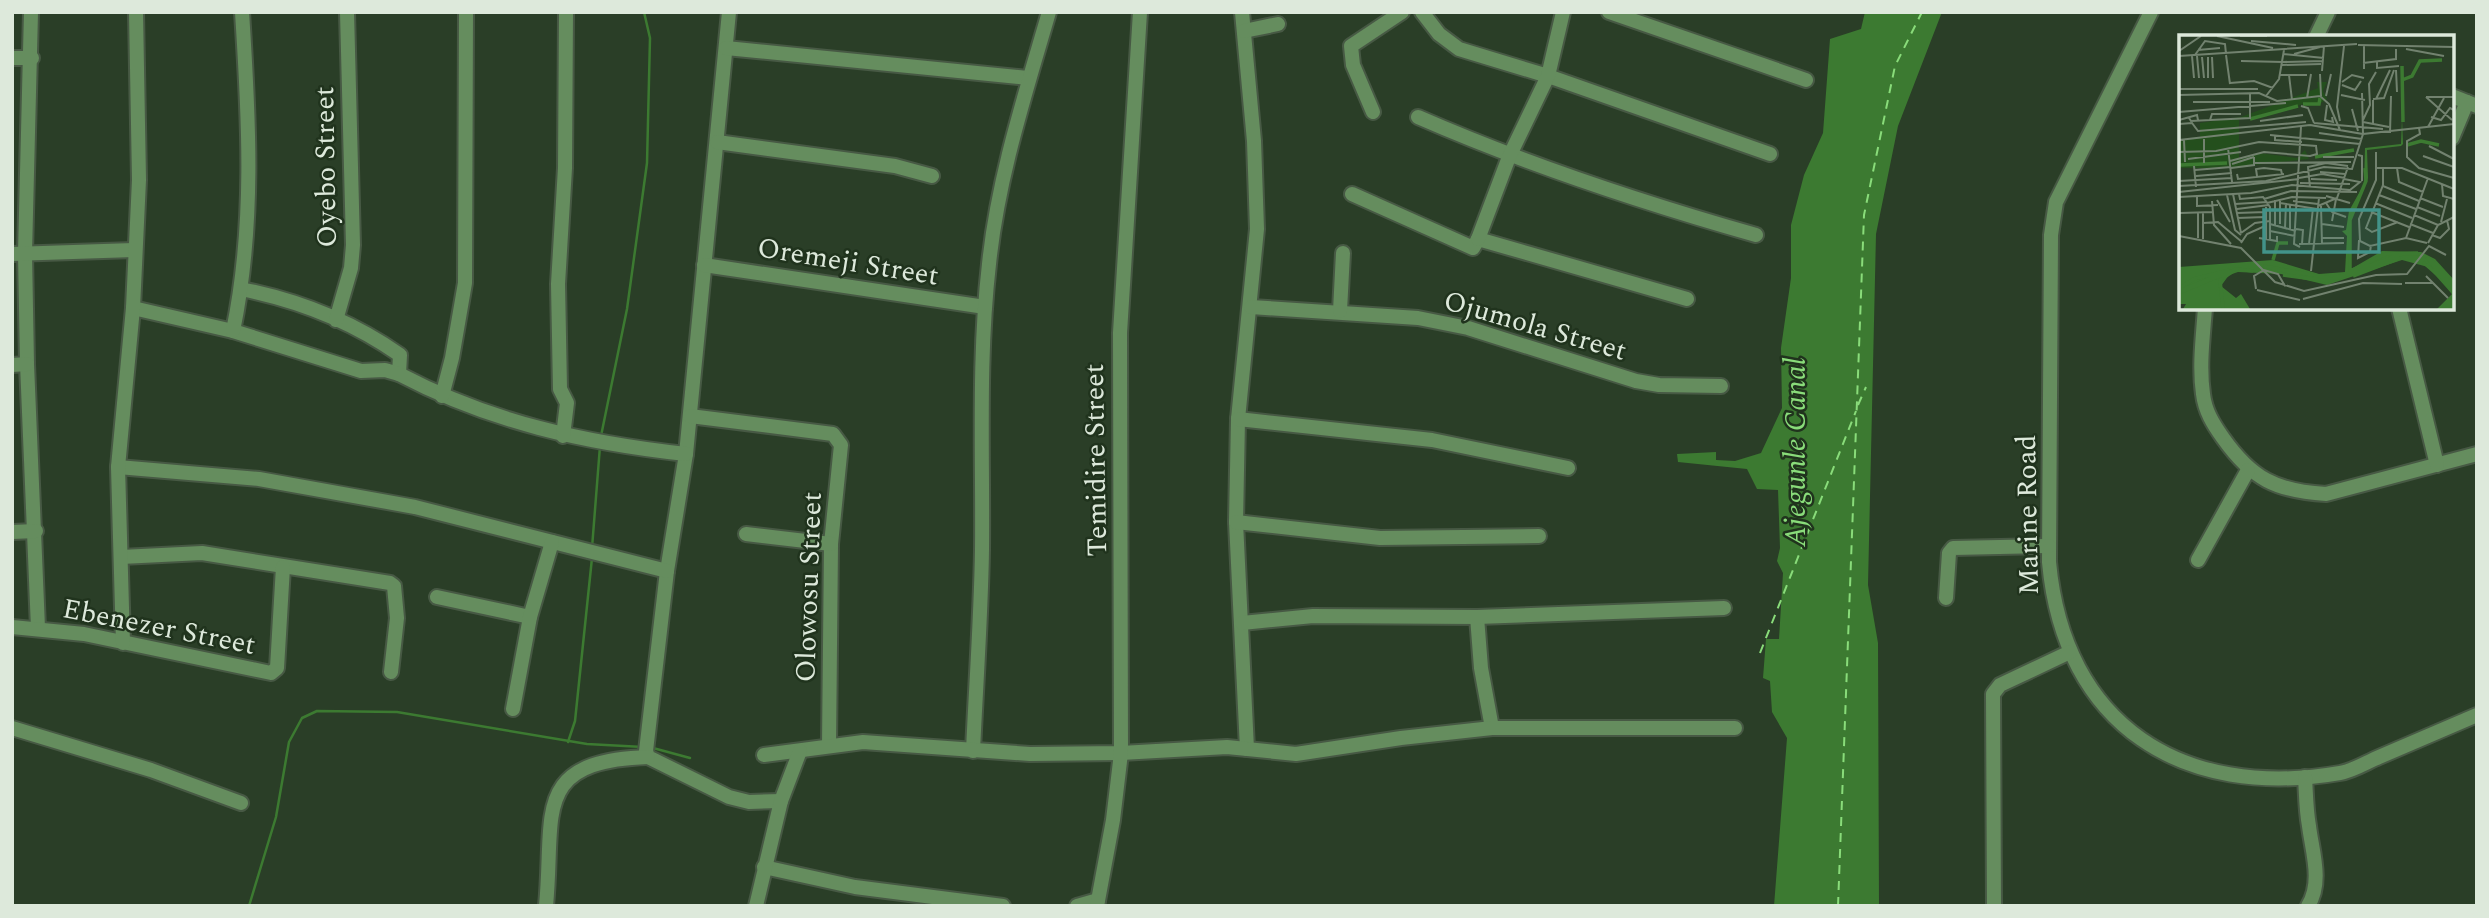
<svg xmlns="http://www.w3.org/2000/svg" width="2489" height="918" font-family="Spectral,serif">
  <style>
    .water { fill: #3c7a31 }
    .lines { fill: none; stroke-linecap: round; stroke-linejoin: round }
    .stream { stroke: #3c7a31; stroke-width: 2.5 }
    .ferry { stroke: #89dc7a; stroke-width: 2; stroke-dasharray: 9 7; stroke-linecap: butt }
    .minor-casing { stroke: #475944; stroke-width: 18 }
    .minor { stroke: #658d5e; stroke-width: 14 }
    .labels { text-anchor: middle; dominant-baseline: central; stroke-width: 5; stroke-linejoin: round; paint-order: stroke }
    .street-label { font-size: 28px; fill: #dde9db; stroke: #20331d }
    .water-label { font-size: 30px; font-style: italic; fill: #89dc7a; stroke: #20331d }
    .inset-river { fill: none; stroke: #3c7a31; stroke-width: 3.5 }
    .inset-road { fill: none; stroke: #72826f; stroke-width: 2 }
    .view { fill: #429389; fill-opacity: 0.15; stroke: #429389; stroke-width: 3.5 }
    .inset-edge { fill: none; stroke: #dde9db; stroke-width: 3.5 }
  </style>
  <rect width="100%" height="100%" fill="#2a3e27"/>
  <!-- water -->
  <polygon class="water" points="1865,12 1942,12 1898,126 1876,234 1868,585 1878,643 1879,906 1774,906 1787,738 1772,712 1770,681 1763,678 1766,639 1779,639 1783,573 1777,561 1780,548 1778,490 1757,489 1747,469 1678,462 1677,454 1716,452 1716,460 1735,461 1761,453 1782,408 1781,348 1791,278 1791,225 1804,175 1823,133 1830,39 1861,29"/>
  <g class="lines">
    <!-- stream -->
    <g class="stream">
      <polyline points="601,436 627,309 647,163 650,38 644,12"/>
      <polyline points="592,548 600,446"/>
      <polyline points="568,742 575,721 592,558"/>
      <polyline points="653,748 690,758"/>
      <polyline points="249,906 276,817 289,742 302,718 317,711 397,712 587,744 643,747"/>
    </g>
    <!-- ferry -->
    <g class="ferry">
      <polyline points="1858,405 1866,387"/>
      <polyline points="1760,653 1856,411"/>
      <polyline points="1838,906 1864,215 1895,66 1922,12"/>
    </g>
    <defs>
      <g id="minor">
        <polyline points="31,12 25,253 27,364 38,628"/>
        <polyline points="729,12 686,454 667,571 646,751 648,757 729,797 749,802 781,801"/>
        <polyline points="1242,12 1254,141 1257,229 1238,419 1236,522 1247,749"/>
        <polyline points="1422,12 1439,34 1459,49 1548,76 1770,154"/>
        <polyline points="1609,12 1806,80"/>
        <path d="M2151,12L2056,202L2051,235L2049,562C2064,726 2183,800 2340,773C2353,771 2367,762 2379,757C2412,743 2444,729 2477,715"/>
        <polyline points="1244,31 1278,24"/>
        <polyline points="2316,37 2328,12"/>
        <polyline points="726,48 1028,78"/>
        <polyline points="12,58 32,58"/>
        <polyline points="2452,96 2477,106"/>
        <polyline points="1373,112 1353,65 1351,46 1402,12"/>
        <path d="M1418,117C1528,165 1640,202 1756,235"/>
        <polyline points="2452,138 2467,102"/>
        <polyline points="717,142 895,166 932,176"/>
        <polyline points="1352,194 1473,248 1478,239 1687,299"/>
        <polyline points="1478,239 1509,157 1548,76 1563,12"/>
        <polyline points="12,254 134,250"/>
        <polyline points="704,265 985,307"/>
        <path d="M241,289C297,300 353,322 400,355L399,374"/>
        <polyline points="1251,307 1418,318 1468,328 1636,381 1659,385 1721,386"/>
        <path d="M133,308L233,331L361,371L385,370L399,374C490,422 585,443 686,454"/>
        <path d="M2205,308C2203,336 2199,366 2203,394C2205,411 2213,424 2223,438C2252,479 2276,491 2326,494L2477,454"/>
        <polyline points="2399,308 2437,465"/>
        <polyline points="1340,311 1343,253"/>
        <polyline points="336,320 351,268 353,245 347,12"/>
        <path d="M233,331C255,225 249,119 242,12"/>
        <polyline points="12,365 27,364"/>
        <polyline points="442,396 452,358 465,283 466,12"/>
        <polyline points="690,416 833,434 841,445 831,544 829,746"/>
        <polyline points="1238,419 1432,440 1568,468"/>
        <polyline points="563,436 567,403 560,389 558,284 565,168 566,12"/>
        <polyline points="118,467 259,479 415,507 667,571"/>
        <polyline points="1236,522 1380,538 1539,536"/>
        <polyline points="12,532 36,531"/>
        <polyline points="746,534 831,544"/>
        <polyline points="121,557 202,553 390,583 394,586 397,618 391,672"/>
        <polyline points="2198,560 2248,470"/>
        <polyline points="437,597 530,617"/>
        <polyline points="1946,598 1949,553 1953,548 2049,546"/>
        <polyline points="1477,617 1481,668 1492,728"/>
        <polyline points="1242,623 1313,616 1477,617 1724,608"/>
        <polyline points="12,627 84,634 271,673 277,668 283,567"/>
        <polyline points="123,643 118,467 133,308 139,180 136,12"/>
        <polyline points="513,709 530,617 552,542"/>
        <polyline points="12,728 151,770 241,803"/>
        <path d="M973,751C976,684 981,617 982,550C983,454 978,359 989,264C998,177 1025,95 1049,12"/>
        <polyline points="764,755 863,742 1030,754 1121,753 1227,747 1296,754 1401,738 1492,728 1735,728"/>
        <path d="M2305,777C2306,793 2306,810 2309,826C2312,851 2323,882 2308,906"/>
        <polyline points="764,867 855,887 1003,906"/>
        <path d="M546,906C555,814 530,761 648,757"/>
        <polyline points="756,906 781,801 800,751"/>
        <polyline points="1077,906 1098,900"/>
        <polyline points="1097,906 1113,820 1121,753 1120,333 1140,12"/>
        <polyline points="1994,906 1993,694 2000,685 2070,652"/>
      </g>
    </defs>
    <!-- minor casing -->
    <use href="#minor" class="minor-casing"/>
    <!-- minor -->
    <use href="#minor" class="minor"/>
  </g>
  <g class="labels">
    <!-- street labels -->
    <g class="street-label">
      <text transform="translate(326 167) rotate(-91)">Oyebo Street</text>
      <text transform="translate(848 262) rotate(9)">Oremeji Street</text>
      <text transform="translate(1535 326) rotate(16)">Ojumola Street</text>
      <text transform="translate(1096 460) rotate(-91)">Temidire Street</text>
      <text transform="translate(2028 515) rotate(-91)">Marine Road</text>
      <text transform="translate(809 587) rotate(-88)">Olowosu Street</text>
      <text transform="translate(159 627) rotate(11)">Ebenezer Street</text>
    </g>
    <!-- water labels -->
    <g class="water-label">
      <text transform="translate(1796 452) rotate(-90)">Ajegunle Canal</text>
    </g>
  </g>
  <!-- overview -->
  <g transform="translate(2179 35)">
    <rect width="275" height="275" fill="#2a3e27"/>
    <path d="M138,47H148L144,56L148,64L139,70L127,68L86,82L60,84V123L80,118L118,123L126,115L130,124L49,133H0V105L21,102V88L62,82L139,53Z" fill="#244f1d"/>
    <path d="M223,83L224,109L222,111L188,115L189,143L172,185V234L203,216L242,217L256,224L275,245V274H258L273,259L249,232L223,225L148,250L102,239L59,237L50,240L42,251L57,263L62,259L71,274H4L7,269H0V232L94,225L140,239L166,237L168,201L163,196L167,195L170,176L185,149L186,113L222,109Z" fill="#3c7a31"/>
    <path class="inset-river" d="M223,31L224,87M223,45L233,41L241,26L263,25M124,69H140L141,63M71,84L119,71M228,110L242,106L260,110M136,122L175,115M1,130L48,128M186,133L187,146L171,185V236L207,219L239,218M248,222L275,259M94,225L99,208H109M252,225L275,250M244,227L261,242M256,228L275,248M84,231L151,243M92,233L121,239M258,233L275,254M104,240L148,246L223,219H240M174,241L221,223M156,244L204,227M0,253L15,244L51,235M0,256L42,239M0,258L57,234L74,236M44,274L41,245L56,235"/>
    <path class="inset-road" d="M38,1L94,13M61,1H88M72,6L117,10M179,10L275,12M227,14L265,21M19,15L41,13M0,16L22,1M105,19L145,23M115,19L141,12M16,20L26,6L46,9L47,19M47,20L51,49M0,21L178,9M13,21L15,43M18,21L20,43M23,22L25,43M29,22V43M33,22L34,43M62,26L104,27M104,27L144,26M198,27V33L220,31M184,28L217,24V14M103,30L142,29M185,34V10M217,35L218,57M143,36L145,11M141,39L142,61M101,40H128M110,40L113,65M163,47L173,40L185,43M51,48L75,46L94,53M163,50L176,55L182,46M0,54H79M0,60L80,58L98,66L141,61L150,69L161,95M162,60L186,65M87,61L100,44L105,15M147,61L152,39M247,62L273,85M247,62H275M128,63L132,39M194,64L205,63L215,35M197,64L211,35M194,65V89M14,67H91M148,70L146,85L154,87L153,82M122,71L129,73L135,88M173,74L179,96M0,77L107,68M252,82L262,85L271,73L275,75M10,83L12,86L71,83V59M0,85L18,80L19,85M31,85L33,79H62M184,85L191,70L190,49L197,37M81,86L124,80M161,86L158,72L165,11M184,87L210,92M135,88L204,94M0,89L13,88L19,96L127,87M131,90L184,99L183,58M249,92L265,63M240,93L241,99L228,106V122L240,133L275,143M140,98L183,104M211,98L212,61M91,100L181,109M96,101V105L123,107M25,102V128M0,105L131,90M5,105L6,127M250,111L275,124M49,113L53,147M0,117L37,116L80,107L138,111M197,117V145L180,184L181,206L191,211L227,203L248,208M179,120L183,121V146M244,121L275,132M144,122H175M9,124L62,117M51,126L85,117L131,121L138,119L137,111M76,128L172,127M53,129L75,122M15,131L17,152M52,133L75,130V122M197,133H223L275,154M204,133V150L187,193L193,197L219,187M218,133L220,147L244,157M16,135L52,132M141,137L166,139M58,139L59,144L105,139M17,141L53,138M78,141L77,134L85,133L102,135L103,139M120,143L143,139L166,143M132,144L158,145M0,146L53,143M121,148L171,149M263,149L264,161L275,164M0,151L87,146L145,132L173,134L184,99L275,89M204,151L240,166M131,152L129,132L147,128L169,131M0,157L120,144M54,159L62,198M60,159L61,164L84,162L91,172V204M48,160L56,195L62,200M200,160L237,174M18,161V171L39,170M147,161L171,168M0,162L72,158L113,150L171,155L181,147L165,144M241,163L264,172M85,164L112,156L178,157M38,165L51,187M33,166L35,190L52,209M114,166L139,169M88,168L113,162L147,163M101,168L138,174M147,168L153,177L167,182M196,168L233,183M56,169L88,167M139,171L158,163L169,132M142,171L143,209M238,172L261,181M58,174L90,170M19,177V203M24,177V204M192,177L230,192M1,178L34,177M58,178L87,177M235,180L259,190M58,183L86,182M153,186L157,164M262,187L268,164M24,188L39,187L63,207M91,189L117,196M101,189V166M143,189L165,192M231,189L254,198M96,190V165M106,193L107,168M117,194L124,195L123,209M111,195V169M91,196L116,201M62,198L76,188L91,186M253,200L261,203L270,194L268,185M0,201L62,213L96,247L125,256L197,240L228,239L250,211L267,220M80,203L98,206V201M143,203H165M227,203L249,143M87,204V172M180,205L179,223L191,217L192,210M62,208L68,199L86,191M249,208L259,190L275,182M120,209L165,208M130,209L134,173M121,212L115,209L122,92M132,236L140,163M247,241L269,263M226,248H254M77,254L75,241L85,235L99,239L106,251M78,255L121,265M124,264L184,248L223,249"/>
    <path class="view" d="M85,175H200V217H85Z"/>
    <rect width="275" height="275" class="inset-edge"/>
  </g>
  <!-- border -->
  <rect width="2489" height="918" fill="none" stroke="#dde9db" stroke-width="28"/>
</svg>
